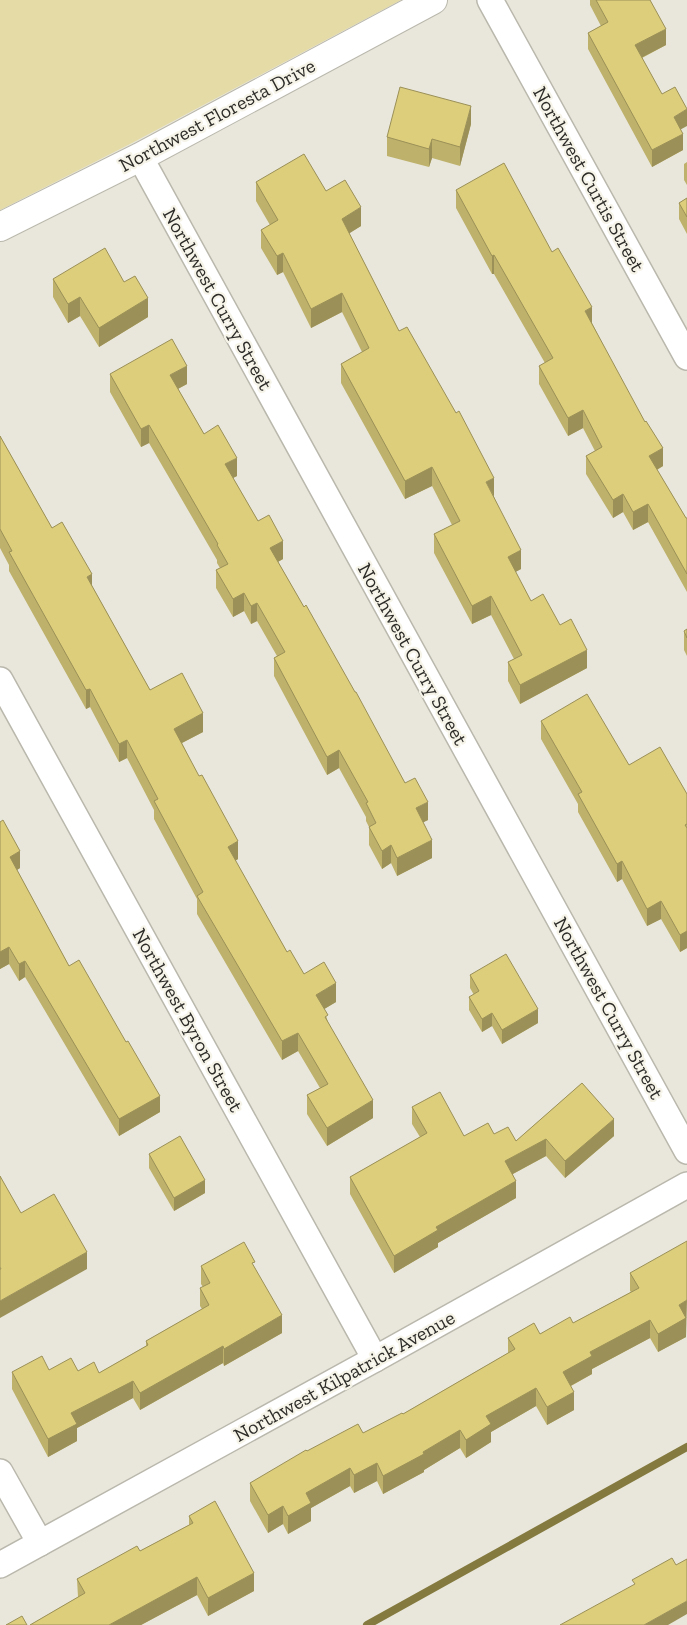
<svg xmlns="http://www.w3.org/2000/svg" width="687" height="1625" font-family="'Zilla Slab',serif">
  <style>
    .green { fill: #e4dba7 }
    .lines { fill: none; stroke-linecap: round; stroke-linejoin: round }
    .stream { stroke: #847a3f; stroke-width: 8 }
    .minor-casing { stroke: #bab8ad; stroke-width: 28 }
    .tertiary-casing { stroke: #bab8ad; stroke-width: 30 }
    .minor { stroke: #fff; stroke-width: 25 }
    .tertiary { stroke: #fff; stroke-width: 28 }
    .wall { fill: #beb16b }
    .shaded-wall { fill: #9b9057 }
    .building { fill: #ddce7c; stroke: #9b9057 }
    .labels { text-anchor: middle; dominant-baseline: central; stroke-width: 4.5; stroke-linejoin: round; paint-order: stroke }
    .street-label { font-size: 20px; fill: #2d2c28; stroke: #f6f4e9 }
  </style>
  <rect width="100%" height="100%" fill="#e9e7dc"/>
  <!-- green -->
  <polygon class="green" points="0,0 401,0 132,143 0,210"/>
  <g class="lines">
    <!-- stream -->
    <polyline class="stream" points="367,1625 687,1447"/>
    <defs>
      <g id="minor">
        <polyline points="490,0 687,357"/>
        <polyline points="140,157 687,1151"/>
        <polyline points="0,680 375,1359"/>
        <polyline points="0,1472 40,1543"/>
        <polyline points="0,1565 375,1359 687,1185"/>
      </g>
      <polyline id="tertiary" points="0,227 140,157 433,0"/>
    </defs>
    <!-- minor casing -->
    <use href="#minor" class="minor-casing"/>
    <!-- tertiary casing -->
    <use href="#tertiary" class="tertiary-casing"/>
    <!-- minor -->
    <use href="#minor" class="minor"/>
    <!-- tertiary -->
    <use href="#tertiary" class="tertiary"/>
  </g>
  <!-- wall -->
  <g class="wall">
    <polygon points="590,0 650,0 666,45 642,58 680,129 683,150 652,167 588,49 588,33 601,26 590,5"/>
    <polygon points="471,124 460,166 432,158 429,167 387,156 387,137"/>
    <polygon points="687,162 687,185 684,180 684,164"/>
    <polygon points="256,182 326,191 361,226 349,233 399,331 494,497 521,569 515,572 531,601 560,625 587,668 520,704 508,681 508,662 514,659 491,615 472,624 434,553 434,534 452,525 432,486 405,499 341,383 341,364 362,352 342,312 311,328 283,272 277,275 261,248 261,230 270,225 256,201"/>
    <polygon points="456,190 592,323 663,466 657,470 686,518 687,518 687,592 648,522 633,530 623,512 613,518 586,474 586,456 595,451 583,428 568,436 539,384 539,366 545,363 494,274 492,274 456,208"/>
    <polygon points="687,198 687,234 679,219 679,203"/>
    <polygon points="53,279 124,282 148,317 99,347 80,316 68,323 53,297"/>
    <polygon points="110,374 187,384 178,389 204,434 237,476 233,478 258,521 283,559 278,562 405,783 428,820 423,822 432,858 397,876 391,863 382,869 369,845 369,827 366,821 366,817 339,768 327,775 274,676 274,658 277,656 257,621 251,624 244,611 233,617 216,588 216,570 220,568 217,563 217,560 149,443 141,447 110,392"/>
    <polygon points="0,436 52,528 92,586 150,690 203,732 182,743 238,859 235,861 287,952 304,974 336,1002 324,1009 328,1022 373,1118 327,1146 307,1114 307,1095 320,1088 298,1051 282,1060 197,914 197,899 154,819 154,810 127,758 119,762 90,707 86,709 9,571 9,565 0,548"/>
    <polygon points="687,629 687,656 684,650 684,631"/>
    <polygon points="541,721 687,794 687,948 680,952 661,919 647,926 622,879 617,882 578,812 578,804 541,739"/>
    <polygon points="0,822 20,868 17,870 69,966 160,1112 119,1136 25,977 19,981 9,964 0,969"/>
    <polygon points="470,975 538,1023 502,1044 492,1026 482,1032 469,1010 469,997 474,995 470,988"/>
    <polygon points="582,1083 614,1136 565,1178 546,1156 513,1174 516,1198 438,1243 438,1247 394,1273 350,1194 350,1177 420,1137 412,1124 412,1107 464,1136 494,1134 516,1141"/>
    <polygon points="149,1154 205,1193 174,1211 149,1168"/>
    <polygon points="201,1266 255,1268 282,1333 224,1366 223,1363 140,1410 133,1398 77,1428 77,1441 48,1457 12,1389 12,1372 49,1370 78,1371 99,1373 146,1346 146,1341 202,1309 200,1306 200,1288 203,1287 201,1284"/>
    <polygon points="630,1273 686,1319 686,1337 658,1352 650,1338 592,1369 592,1374 571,1386 574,1410 547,1425 536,1406 491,1432 491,1442 466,1458 460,1448 424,1470 424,1472 383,1494 377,1481 354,1493 350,1486 311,1508 311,1521 288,1534 283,1524 268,1533 250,1501 250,1483 307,1451 363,1433 403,1414 508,1353 508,1338 540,1334 573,1323 631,1292 630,1291"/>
    <polygon points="189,1516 254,1591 208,1616 197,1595 141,1625 30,1625 78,1597 77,1579 140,1551 189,1525"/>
  </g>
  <!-- shaded-wall -->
  <g class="shaded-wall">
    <polygon points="666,29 666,45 635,61 635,45"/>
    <polygon points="471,106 471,124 460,166 460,147"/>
    <polygon points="687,109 687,126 674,133 674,117"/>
    <polygon points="683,134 683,150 652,167 652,150"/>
    <polygon points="432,139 432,158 429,167 429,149"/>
    <polygon points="361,207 361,226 342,238 342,219"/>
    <polygon points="283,253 283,272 277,275 277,256"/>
    <polygon points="494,255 494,274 492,274 492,256"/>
    <polygon points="342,293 342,312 311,328 311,309"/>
    <polygon points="80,297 80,316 68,323 68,304"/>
    <polygon points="148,298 148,317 99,347 99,328"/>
    <polygon points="592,307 592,325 585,311"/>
    <polygon points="187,366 187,384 170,393 170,375"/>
    <polygon points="583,410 583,428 568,436 568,418"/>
    <polygon points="149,425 149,443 141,447 141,429"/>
    <polygon points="663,448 663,466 649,474 649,456"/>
    <polygon points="237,458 237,476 225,482 225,464"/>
    <polygon points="432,467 432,486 405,499 405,481"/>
    <polygon points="494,478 494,497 486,482"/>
    <polygon points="623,494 623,512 613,518 613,500"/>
    <polygon points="648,504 648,522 633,530 633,512"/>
    <polygon points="283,541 283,559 270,566 270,548"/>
    <polygon points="521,550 521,569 508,576 508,557"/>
    <polygon points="92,574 92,592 87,577"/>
    <polygon points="244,593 244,611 233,617 233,599"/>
    <polygon points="491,596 491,615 472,624 472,606"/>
    <polygon points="257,603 257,621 251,624 251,606"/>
    <polygon points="587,650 587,668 520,704 520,685"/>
    <polygon points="90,689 90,707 86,709 86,690"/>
    <polygon points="203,713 203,732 174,747 174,729"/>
    <polygon points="127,740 127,758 119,762 119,744"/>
    <polygon points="339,750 339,768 327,775 327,757"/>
    <polygon points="428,802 428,820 416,826 416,808"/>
    <polygon points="432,840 432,858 397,876 397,858"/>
    <polygon points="238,841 238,859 228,865 228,847"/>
    <polygon points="391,845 391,863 382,869 382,851"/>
    <polygon points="20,851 20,868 10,874 10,857"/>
    <polygon points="622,861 622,879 617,882 617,864"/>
    <polygon points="661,901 661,919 647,926 647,909"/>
    <polygon points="687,931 687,948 680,952 680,935"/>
    <polygon points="9,947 9,964 0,969 0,952"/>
    <polygon points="25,961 25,977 19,981 19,964"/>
    <polygon points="336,983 336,1002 316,1014 316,995"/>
    <polygon points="538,1009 538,1023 502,1044 502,1030"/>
    <polygon points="492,1013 492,1026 482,1032 482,1019"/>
    <polygon points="298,1033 298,1051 282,1060 282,1041"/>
    <polygon points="160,1096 160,1112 119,1136 119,1119"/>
    <polygon points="373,1100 373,1118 327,1146 327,1128"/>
    <polygon points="614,1119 614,1136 565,1178 565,1161"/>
    <polygon points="546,1139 546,1156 505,1178 505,1161"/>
    <polygon points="205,1180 205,1193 174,1211 174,1198"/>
    <polygon points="516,1181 516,1198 438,1243 438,1247 394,1273 394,1256 436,1227"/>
    <polygon points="87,1252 87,1269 0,1318 0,1301"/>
    <polygon points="687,1300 686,1337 658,1352 658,1334 679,1305"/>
    <polygon points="282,1315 282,1333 224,1366 224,1349"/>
    <polygon points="650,1320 650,1338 592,1369 592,1374 563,1390 563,1372 590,1352"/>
    <polygon points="223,1346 223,1363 140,1410 140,1393"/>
    <polygon points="133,1381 133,1398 77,1428 77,1441 48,1457 48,1439 71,1413"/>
    <polygon points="536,1388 536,1406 491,1432 491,1442 466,1458 466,1440 486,1416"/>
    <polygon points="574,1392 574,1410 547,1425 547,1407"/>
    <polygon points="460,1430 460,1448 424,1470 424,1472 383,1494 383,1476"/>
    <polygon points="377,1463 377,1481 354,1493 354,1475"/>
    <polygon points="350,1468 350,1486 311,1508 311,1521 288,1534 288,1516 306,1493"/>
    <polygon points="283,1506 283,1524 268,1533 268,1515"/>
    <polygon points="254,1573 254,1591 208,1616 208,1598"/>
    <polygon points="197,1577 197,1595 141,1625 109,1625"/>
    <polygon points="687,1601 687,1614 668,1625 644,1625"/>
  </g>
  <!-- building -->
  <g class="building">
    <polygon points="596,0 650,0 666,29 635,45 662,94 675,87 687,109 674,117 683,134 652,150 588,33 608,22"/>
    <polygon points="400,87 471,106 460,147 432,139 429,149 387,137"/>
    <polygon points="304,154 326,191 345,180 361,207 342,219 399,331 407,327 456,413 459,411 494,478 486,482 521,550 508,557 531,601 543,594 560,625 571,619 587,650 520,685 508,662 522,655 491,596 472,606 434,534 460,521 432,467 405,481 341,364 369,348 342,293 311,309 283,253 277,256 261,230 278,220 256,182"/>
    <polygon points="504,163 552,252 558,248 592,307 585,311 645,422 646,421 663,448 649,456 686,518 687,518 687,574 648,504 633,512 623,494 613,500 586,456 602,447 583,410 568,418 539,366 553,358 494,255 492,256 456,190"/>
    <polygon points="687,198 687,217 679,203"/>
    <polygon points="105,248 124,282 135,276 148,298 99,328 80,297 68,304 53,279"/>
    <polygon points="172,339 187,366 170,375 204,434 218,425 237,458 225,464 258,521 269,515 283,541 270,548 304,607 306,605 355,692 356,692 405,783 415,778 428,802 416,808 432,840 397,858 391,845 382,851 369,827 376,823 366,803 368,802 339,750 327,757 274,658 285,652 257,603 251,606 244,593 233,599 216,570 228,564 217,545 218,544 149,425 141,429 110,374"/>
    <polygon points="0,436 52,528 62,522 92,574 87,577 150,690 182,673 203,713 174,729 199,776 202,775 238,841 228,847 287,952 290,950 304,974 324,962 336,983 316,995 328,1015 325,1017 373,1100 327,1128 307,1095 328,1084 298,1033 282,1041 197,896 203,892 154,801 158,799 127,740 119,744 90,689 86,690 9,552 12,551 0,529"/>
    <polygon points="687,629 687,638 684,631"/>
    <polygon points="587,694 629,765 660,747 687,794 687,824 685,825 687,828 687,931 680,935 661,901 647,909 622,861 617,864 578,794 582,792 541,721"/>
    <polygon points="3,820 20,851 10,857 69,966 79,960 126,1042 128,1041 160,1096 119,1119 25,961 19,964 9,947 0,952 0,822"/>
    <polygon points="506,954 538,1009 502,1030 492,1013 482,1019 469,997 479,991 470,975"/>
    <polygon points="582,1083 614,1119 565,1161 546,1139 505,1161 516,1181 436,1227 438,1230 394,1256 350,1177 427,1133 412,1107 440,1092 464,1136 488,1123 494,1134 508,1127 516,1141"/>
    <polygon points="180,1136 205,1180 174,1198 149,1154"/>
    <polygon points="0,1176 21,1213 54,1194 87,1252 0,1301 0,1269 1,1269 0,1267"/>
    <polygon points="687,1241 687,1300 679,1305 686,1318 658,1334 650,1320 590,1352 592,1356 563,1372 574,1392 547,1407 536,1388 486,1416 491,1424 466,1440 460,1430 423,1452 424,1454 383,1476 377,1463 354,1475 350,1468 306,1493 311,1503 288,1516 283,1506 268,1515 250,1483 306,1450 307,1451 358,1424 363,1433 402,1413 403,1414 515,1349 508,1338 534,1323 540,1334 570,1317 573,1323 639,1288 630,1273"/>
    <polygon points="244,1242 255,1262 252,1263 282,1315 224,1349 223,1346 140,1393 133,1381 71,1413 77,1424 48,1439 12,1372 42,1356 49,1370 71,1358 78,1371 94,1362 99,1373 148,1345 146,1341 209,1305 200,1288 210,1283 201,1266"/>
    <polygon points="215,1501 254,1573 208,1598 197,1577 109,1625 30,1625 85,1593 77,1579 137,1546 140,1551 193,1523 189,1516"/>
    <polygon points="672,1558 676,1565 687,1559 687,1601 644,1625 560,1625 635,1584 632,1580"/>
    <polygon points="22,1616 27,1625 6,1625"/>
  </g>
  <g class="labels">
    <!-- street labels -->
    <g class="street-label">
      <text transform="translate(217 115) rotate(-28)">Northwest Floresta Drive</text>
      <text transform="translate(589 179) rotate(61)">Northwest Curtis Street</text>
      <text transform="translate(218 299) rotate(61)">Northwest Curry Street</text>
      <text transform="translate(413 654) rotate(61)">Northwest Curry Street</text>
      <text transform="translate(609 1008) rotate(61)">Northwest Curry Street</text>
      <text transform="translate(188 1020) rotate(61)">Northwest Byron Street</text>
      <text transform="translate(344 1376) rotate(-29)">Northwest Kilpatrick Avenue</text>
    </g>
  </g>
</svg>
